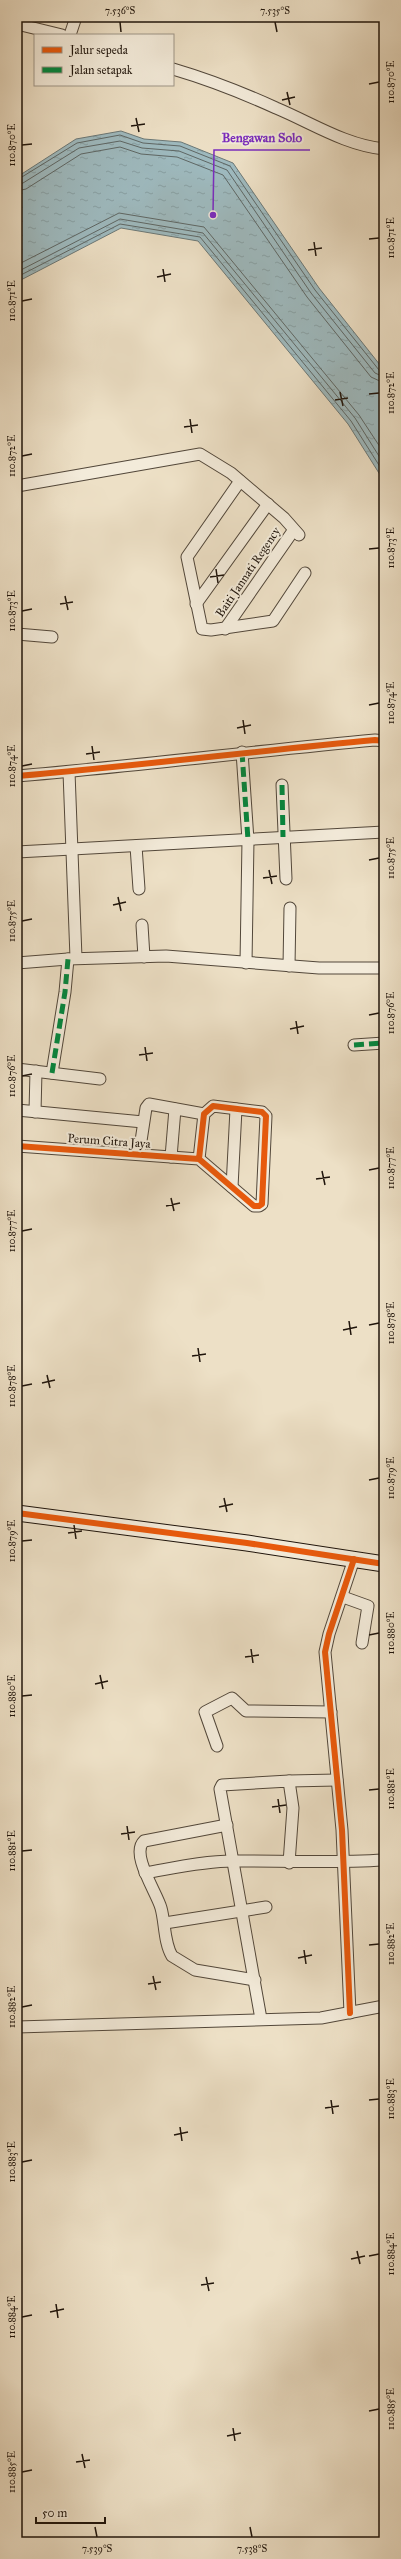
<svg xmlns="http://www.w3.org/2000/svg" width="401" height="2559" font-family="'IM FELL Great Primer',serif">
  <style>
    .water { fill: url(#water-ripples); stroke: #6b7877 }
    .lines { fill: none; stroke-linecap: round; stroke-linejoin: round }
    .shore { stroke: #5e6765; stroke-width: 1 }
    .street-casing { stroke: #52473a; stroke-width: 13 }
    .secondary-casing { stroke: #1f140b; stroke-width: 17 }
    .street { stroke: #f3ebda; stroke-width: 11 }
    .secondary { stroke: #f3ebda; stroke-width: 15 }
    .quiet { stroke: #00873e; stroke-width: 5; stroke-dasharray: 10 5; stroke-linecap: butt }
    .cycleway-casing { stroke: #f3ebda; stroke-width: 8 }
    .cycleway { stroke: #e8590c; stroke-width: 6 }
    .ticks { fill: none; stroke: #1f140b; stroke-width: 1.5 }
    .labels { text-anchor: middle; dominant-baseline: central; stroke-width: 4; stroke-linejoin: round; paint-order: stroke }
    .street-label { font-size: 12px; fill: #1f140b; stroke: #f3ebda }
    .leader { fill: none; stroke: #7b2cbf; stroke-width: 1.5 }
    .callout-dot { fill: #7b2cbf; stroke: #f3ebda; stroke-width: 1.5 }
    .callout-label { font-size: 13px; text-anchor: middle; font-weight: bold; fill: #7b2cbf; stroke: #f3ebda; stroke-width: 4; stroke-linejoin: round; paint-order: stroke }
    .neatline { fill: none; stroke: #1f140b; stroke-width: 1.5 }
    .ticks-label { font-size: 10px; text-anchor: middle; fill: #1f140b }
  </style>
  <defs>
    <pattern id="water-ripples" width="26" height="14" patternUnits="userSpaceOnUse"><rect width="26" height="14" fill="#9ebabf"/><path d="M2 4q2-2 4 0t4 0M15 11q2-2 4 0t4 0" fill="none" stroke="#889fa3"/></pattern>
  </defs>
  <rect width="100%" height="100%" fill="#ede0c6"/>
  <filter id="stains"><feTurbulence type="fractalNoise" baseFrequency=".005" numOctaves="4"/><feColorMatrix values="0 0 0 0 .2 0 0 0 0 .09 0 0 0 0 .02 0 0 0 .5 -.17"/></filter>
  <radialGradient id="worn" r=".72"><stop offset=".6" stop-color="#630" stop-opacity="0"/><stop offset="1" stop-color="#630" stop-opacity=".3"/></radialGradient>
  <!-- water -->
  <polygon class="water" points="121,131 144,139 181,142 233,163 319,288 384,370 384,481 348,424 198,241 121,228 17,282 17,177 76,139"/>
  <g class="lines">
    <!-- shore -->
    <g class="shore">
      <polyline points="17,180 77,143 120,135 143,143 180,146 230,166 315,290 379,370 384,372"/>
      <polyline points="17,185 23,183 79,148 120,141 142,148 179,151 227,170 311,293 375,373 384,377"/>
      <polyline points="17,191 26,189 81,154 120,147 141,154 177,157 223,175 307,297 371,377 384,383"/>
      <polyline points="17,265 119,213 204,227 359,415 384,453"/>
      <polyline points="17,272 120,219 203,233 355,418 384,464"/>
      <polyline points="17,277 120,224 200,237 351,421 384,473"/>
    </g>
    <defs>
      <g id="street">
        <polyline points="17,24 62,35"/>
        <polyline points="70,35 76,17"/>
        <path d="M173,69C207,79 243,93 276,108C312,123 345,145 384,149"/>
        <polyline points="240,481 187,557 202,629 211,630 273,621 305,573"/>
        <polyline points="17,486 200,454 231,473 284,518 299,535"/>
        <polyline points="196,604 268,504"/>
        <polyline points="225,629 293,531"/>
        <polyline points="17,634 52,637"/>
        <polyline points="242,752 248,840 246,963"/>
        <polyline points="69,772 76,958"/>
        <path d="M17,776C136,766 255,751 375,740L384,741"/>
        <polyline points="282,785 286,879"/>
        <polyline points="136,846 139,889"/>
        <polyline points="17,852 384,832"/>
        <polyline points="142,925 144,957"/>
        <polyline points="17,963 68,959 166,956 319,968 384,968"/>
        <polyline points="289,966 290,908"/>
        <polyline points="354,1045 384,1043"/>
        <polyline points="17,1069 100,1079"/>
        <polyline points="52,1073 65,992 68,959"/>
        <polyline points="17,1110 143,1122"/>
        <polyline points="35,1112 36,1071"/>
        <polyline points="17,1146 199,1159 254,1206 259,1206 262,1204 266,1116 262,1112 213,1106 204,1114 199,1159"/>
        <polyline points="139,1154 146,1108 149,1104 204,1114"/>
        <polyline points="171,1157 175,1109"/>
        <polyline points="232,1187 236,1109"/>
        <polyline points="343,1597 368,1606 362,1643"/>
        <polyline points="217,1746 205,1712 232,1698 246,1711 331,1712"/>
        <polyline points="289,1781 337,1780"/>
        <path d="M227,1825L144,1841C130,1854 157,1893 161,1908C165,1922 164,1943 172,1956L195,1970L255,1980"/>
        <path d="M145,1873C174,1868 204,1861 233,1861C284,1861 334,1863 384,1860"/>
        <polyline points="165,1923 266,1907"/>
        <polyline points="350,2013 342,1830 325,1652 329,1634 354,1559"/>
        <polyline points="261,2019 220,1789 222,1785 289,1781 293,1808 289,1863"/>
        <polyline points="17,2027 321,2018 384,2006"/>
      </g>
      <polyline id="secondary" points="17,1513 247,1543 384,1564"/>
    </defs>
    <!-- street casing -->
    <use href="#street" class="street-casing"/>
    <!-- secondary casing -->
    <use href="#secondary" class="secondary-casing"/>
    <!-- street -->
    <use href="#street" class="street"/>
    <!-- secondary -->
    <use href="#secondary" class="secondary"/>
    <!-- quiet -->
    <g class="quiet">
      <polyline points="242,752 248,840"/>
      <polyline points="282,785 283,837"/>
      <polyline points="354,1045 384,1043"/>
      <polyline points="52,1073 65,992 68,959"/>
    </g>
    <defs>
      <g id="cycleway">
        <path d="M17,776C136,766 255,751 375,740L384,741"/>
        <polyline points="17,1146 199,1159 254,1206 259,1206 262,1204 266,1116 262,1112 213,1106 204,1114 199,1159"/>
        <polyline points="17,1513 247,1543 384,1564"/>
        <polyline points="350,2013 342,1830 325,1652 329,1634 354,1559"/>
      </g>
    </defs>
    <!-- cycleway casing -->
    <use href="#cycleway" class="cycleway-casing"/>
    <!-- cycleway -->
    <use href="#cycleway" class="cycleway"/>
  </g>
  <!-- ticks -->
  <path class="ticks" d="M120,22L121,32M275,22L277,32M369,84L379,82M287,92L290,105M282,100L295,97M136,118L139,132M131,126L145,124M22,145L32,144M369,239L379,238M314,242L316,256M308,250L322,248M163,269L165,282M157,277L171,274M22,301L32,299M340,392L343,406M369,394L379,393M335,400L348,398M190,419L192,433M184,427L198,425M22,456L32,454M369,549L379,548M216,569L218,583M210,577L224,575M65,596L68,610M60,604L73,602M22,611L32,609M369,705L379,703M243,720L245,734M237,728L251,725M92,746L94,760M86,754L100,752M22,766L32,764M369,860L379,858M269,870L272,884M263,878L277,876M118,897L121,911M113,905L126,902M22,921L32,919M369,1015L379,1013M296,1021L298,1034M290,1029L304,1026M145,1047L147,1061M139,1055L153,1053M22,1076L32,1074M369,1170L379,1168M322,1171L325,1185M316,1179L330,1177M171,1198L174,1211M166,1206L180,1203M22,1231L32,1229M349,1321L351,1335M369,1325L379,1323M343,1330L357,1327M198,1348L200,1362M192,1356L206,1354M47,1375L50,1388M42,1383L55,1380M22,1386L32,1384M369,1480L379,1478M224,1498L227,1512M219,1507L233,1504M74,1525L76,1539M68,1533L82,1531M22,1541L32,1540M369,1635L379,1633M251,1649L253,1663M245,1657L259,1655M100,1675L103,1689M95,1684L108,1681M22,1696L32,1695M369,1790L379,1789M278,1799L280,1813M272,1807L286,1805M127,1826L129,1840M121,1834L135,1832M22,1851L32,1850M369,1945L379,1944M304,1950L306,1964M298,1958L312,1955M153,1976L156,1990M148,1984L161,1982M22,2007L32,2005M331,2100L333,2114M369,2100L379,2099M325,2108L339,2106M180,2127L182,2141M174,2135L188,2132M22,2162L32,2160M357,2251L360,2264M369,2256L379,2254M351,2259L365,2256M206,2277L209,2291M201,2285L214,2283M56,2304L58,2318M50,2312L64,2309M22,2317L32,2315M369,2411L379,2409M233,2428L235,2441M227,2436L241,2433M82,2454L85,2468M76,2462L90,2460M22,2472L32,2470M95,2527L97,2537M250,2527L252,2537"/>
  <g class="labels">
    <!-- street labels -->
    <g class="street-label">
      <text transform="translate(248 572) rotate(-56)">Baiti Jannati Regency</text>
      <text transform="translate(109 1141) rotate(4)">Perum Citra Jaya</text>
    </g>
  </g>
  <!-- callouts -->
  <path class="leader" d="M213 215L214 150H310"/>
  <circle class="callout-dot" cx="213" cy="215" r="4"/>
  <g class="callout-label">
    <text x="262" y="142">Bengawan Solo</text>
  </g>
  <!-- margin -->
  <rect width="401" height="2559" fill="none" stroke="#ede0c6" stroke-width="44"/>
  <!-- legend -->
  <rect x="34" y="34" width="140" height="52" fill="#f3ebda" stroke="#9e9587"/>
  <rect x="42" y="47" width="20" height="6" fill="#e8590c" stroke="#9e9587"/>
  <text x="70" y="54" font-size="12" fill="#1f140b">Jalur sepeda</text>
  <rect x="42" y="67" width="20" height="6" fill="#00873e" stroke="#9e9587"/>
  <text x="70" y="74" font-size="12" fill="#1f140b">Jalan setapak</text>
  <!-- scale -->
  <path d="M36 2517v6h69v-6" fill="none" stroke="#1f140b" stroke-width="2"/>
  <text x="42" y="2517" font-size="12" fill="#1f140b" stroke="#f3ebda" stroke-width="3" paint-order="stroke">50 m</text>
  <rect x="22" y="22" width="357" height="2515" class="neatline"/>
  <g class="ticks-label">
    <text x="120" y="14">7.536°S</text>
    <text x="275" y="14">7.535°S</text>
    <text transform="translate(390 82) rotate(-90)" y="4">110.870°E</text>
    <text transform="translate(11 145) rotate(-90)" y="4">110.870°E</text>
    <text transform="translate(390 238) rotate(-90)" y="4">110.871°E</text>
    <text transform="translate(11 301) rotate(-90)" y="4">110.871°E</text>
    <text transform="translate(390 393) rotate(-90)" y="4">110.872°E</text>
    <text transform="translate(11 456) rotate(-90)" y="4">110.872°E</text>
    <text transform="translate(390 548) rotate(-90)" y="4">110.873°E</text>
    <text transform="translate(11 611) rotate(-90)" y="4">110.873°E</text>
    <text transform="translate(390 703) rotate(-90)" y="4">110.874°E</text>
    <text transform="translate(11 766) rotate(-90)" y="4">110.874°E</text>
    <text transform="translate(390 858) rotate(-90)" y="4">110.875°E</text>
    <text transform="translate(11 921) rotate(-90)" y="4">110.875°E</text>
    <text transform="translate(390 1013) rotate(-90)" y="4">110.876°E</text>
    <text transform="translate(11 1076) rotate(-90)" y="4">110.876°E</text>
    <text transform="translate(390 1168) rotate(-90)" y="4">110.877°E</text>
    <text transform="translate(11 1231) rotate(-90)" y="4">110.877°E</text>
    <text transform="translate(390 1323) rotate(-90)" y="4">110.878°E</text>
    <text transform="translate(11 1386) rotate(-90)" y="4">110.878°E</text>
    <text transform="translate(390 1478) rotate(-90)" y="4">110.879°E</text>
    <text transform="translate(11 1541) rotate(-90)" y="4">110.879°E</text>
    <text transform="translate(390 1633) rotate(-90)" y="4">110.880°E</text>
    <text transform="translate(11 1696) rotate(-90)" y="4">110.880°E</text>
    <text transform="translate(390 1789) rotate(-90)" y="4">110.881°E</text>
    <text transform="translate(11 1851) rotate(-90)" y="4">110.881°E</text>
    <text transform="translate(390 1944) rotate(-90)" y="4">110.882°E</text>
    <text transform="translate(11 2007) rotate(-90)" y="4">110.882°E</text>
    <text transform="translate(390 2099) rotate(-90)" y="4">110.883°E</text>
    <text transform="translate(11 2162) rotate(-90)" y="4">110.883°E</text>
    <text transform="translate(390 2254) rotate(-90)" y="4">110.884°E</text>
    <text transform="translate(11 2317) rotate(-90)" y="4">110.884°E</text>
    <text transform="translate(390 2409) rotate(-90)" y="4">110.885°E</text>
    <text transform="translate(11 2472) rotate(-90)" y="4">110.885°E</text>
    <text x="97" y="2552">7.539°S</text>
    <text x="252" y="2552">7.538°S</text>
  </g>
  <rect width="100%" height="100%" filter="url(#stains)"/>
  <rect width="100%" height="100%" fill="url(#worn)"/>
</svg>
